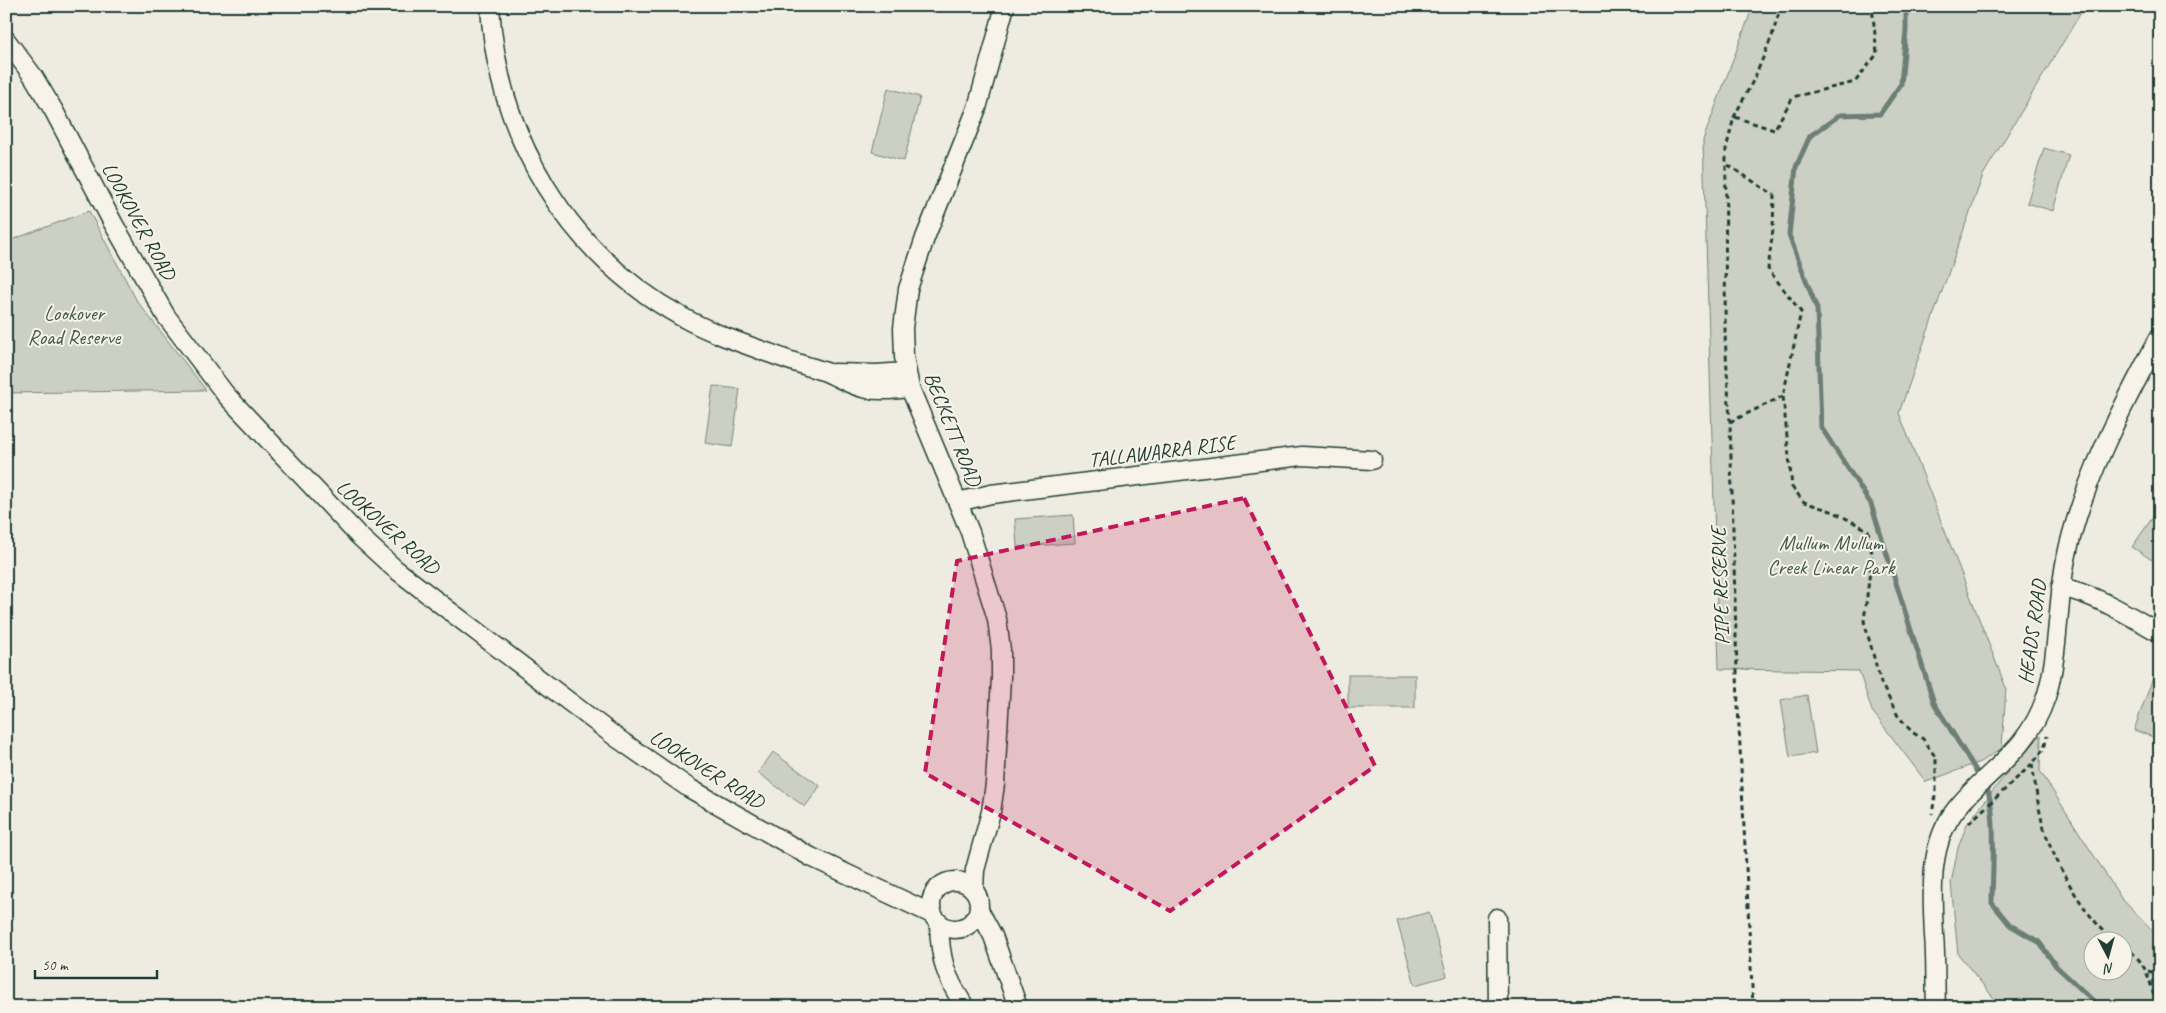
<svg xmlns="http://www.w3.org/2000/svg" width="2166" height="1013" font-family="Caveat,sans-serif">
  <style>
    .green { fill: #cccfc4; stroke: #76867c; fill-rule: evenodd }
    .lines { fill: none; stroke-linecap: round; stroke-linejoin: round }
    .stream { stroke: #6c7e74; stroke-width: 5 }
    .minor-casing { stroke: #1f3d34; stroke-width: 21 }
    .path { stroke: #1f3d34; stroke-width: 3; stroke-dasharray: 5 4; stroke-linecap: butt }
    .minor { stroke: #f7f3e8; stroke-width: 18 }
    .marked { fill: #c2185b; fill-opacity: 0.2; stroke: #c2185b; stroke-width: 4; stroke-dasharray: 10 6; stroke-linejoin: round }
    .labels { text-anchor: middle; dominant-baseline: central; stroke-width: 4; stroke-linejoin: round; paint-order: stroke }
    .street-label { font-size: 21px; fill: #1f3d34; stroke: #f7f3e8 }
    .park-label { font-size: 21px; fill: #425a51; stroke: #f7f3e8 }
  </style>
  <rect width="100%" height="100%" fill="#eeece1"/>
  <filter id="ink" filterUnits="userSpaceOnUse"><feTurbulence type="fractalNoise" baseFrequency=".02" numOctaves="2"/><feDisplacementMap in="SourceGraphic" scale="10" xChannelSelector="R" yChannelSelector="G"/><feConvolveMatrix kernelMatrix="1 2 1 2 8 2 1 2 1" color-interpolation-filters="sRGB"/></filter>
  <g filter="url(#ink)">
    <!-- green -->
    <g class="green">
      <polygon points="1753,6 2085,6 1983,175 1899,413 2006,688 2002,748 1980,762 1926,782 1872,711 1859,671 1719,669 1703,140"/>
      <polygon points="888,88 920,97 904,161 872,152"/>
      <polygon points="2044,148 2069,155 2053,211 2027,203"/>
      <polygon points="89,211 137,301 206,390 6,393 6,242"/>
      <polygon points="713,386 740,389 732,447 705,443"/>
      <polygon points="2160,507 2160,548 2152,560 2132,547"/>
      <polygon points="1073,515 1075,543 1017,547 1015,519"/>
      <rect x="1348" y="675" width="67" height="33"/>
      <polygon points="2154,675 2160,677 2159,739 2134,730"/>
      <polygon points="1807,695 1816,753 1790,757 1781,700"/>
      <path d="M2041,735L2040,771L2121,898L2160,938V1007H2001L1958,954L1951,883L1958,848L1967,824L2006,774ZM2094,940H2124V970H2094Z"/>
      <polygon points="773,752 820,786 805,807 758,773"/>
      <polygon points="1429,912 1447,976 1415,985 1397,921"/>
    </g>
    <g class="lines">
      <!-- stream -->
      <g class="stream">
        <polyline points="1906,6 1906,30 1901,84 1880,114 1840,115 1810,136 1796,167 1789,235 1817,309 1821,427 1871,504 1934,703 1980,777"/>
        <path d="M1985,785C1998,806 1992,876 1992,903L2010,925L2039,942L2056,966L2100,1007"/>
      </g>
      <defs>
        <g id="minor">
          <path d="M490,6C497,136 568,254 682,317C713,334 747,345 780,357C795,363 811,367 826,372C840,378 853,387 868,389C882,392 896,389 910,388"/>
          <polyline points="6,40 33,76 54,111 113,223 166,316 226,395 359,536 394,568 447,609 617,738 689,788 811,857 932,914"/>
          <polyline points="834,373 876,374 906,372"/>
          <polyline points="958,502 991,494 1302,456 1372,460"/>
          <path d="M2061,587C2099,596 2126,614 2160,633"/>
          <circle cx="955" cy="905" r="24"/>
          <polyline points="974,889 975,870 991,812 995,784 1001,678 1001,650 997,619 970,532 910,388 904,357 903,328 908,289 925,238 977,108 1005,6"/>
          <polyline points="979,910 993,936 1018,1007"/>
          <polyline points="1497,918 1498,1007"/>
          <path d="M939,923C940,960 945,976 965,1007"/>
          <path d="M1936,1007C1935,983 1936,959 1934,935C1932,893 1928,843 1957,808C1991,766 2027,753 2046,697C2059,656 2057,602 2066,559C2081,484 2124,403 2160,336"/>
        </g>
      </defs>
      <!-- minor casing -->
      <use href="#minor" class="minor-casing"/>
      <!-- path -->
      <g class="path">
        <polyline points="1735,117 1774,130 1793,97 1855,82 1877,54 1872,6"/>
        <polyline points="1728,165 1774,195 1773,229 1768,269 1801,312 1783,396 1792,487 1804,502 1834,512 1868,530 1872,554 1864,621 1881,683 1898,716 1912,732 1923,739 1936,758 1936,790 1932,814"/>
        <polyline points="1730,422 1783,396"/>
        <path d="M2032,764C2035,782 2037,800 2041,817C2049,854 2085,920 2115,940"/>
        <polyline points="1969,823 2032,764 2044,749 2047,736"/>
        <path d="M2124,946C2146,961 2151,981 2156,1007"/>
        <polyline points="2148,971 2160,974"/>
        <polyline points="1753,1007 1738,707 1730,422 1725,335 1726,149 1734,117 1755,77 1772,36 1781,6"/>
      </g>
      <!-- minor -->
      <use href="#minor" class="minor"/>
    </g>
  </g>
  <!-- marked area -->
  <path class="marked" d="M1244,498L1375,766L1170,911L925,773L957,561Z"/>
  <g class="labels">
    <!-- street labels -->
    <g class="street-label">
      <text transform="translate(139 221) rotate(61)">LOOKOVER ROAD</text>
      <text transform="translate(953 429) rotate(68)">BECKETT ROAD</text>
      <text transform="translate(1162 451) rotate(-7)">TALLAWARRA RISE</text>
      <text transform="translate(388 527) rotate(42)">LOOKOVER ROAD</text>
      <text transform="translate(1720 586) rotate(-92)">PIPE RESERVE</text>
      <text transform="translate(2032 632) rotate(-82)">HEADS ROAD</text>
      <text transform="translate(707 769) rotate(32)">LOOKOVER ROAD</text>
    </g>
    <!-- park labels -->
    <g class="park-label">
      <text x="74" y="313">Lookover<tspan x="74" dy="24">Road Reserve</tspan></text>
      <text x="1831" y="543">Mullum Mullum<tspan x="1831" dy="24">Creek Linear Park</tspan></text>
    </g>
  </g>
  <!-- margin -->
  <rect width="2166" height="1013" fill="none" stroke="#f7f3e8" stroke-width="25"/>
  <rect x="12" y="12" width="2141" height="988" fill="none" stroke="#1f3d34" stroke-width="2" filter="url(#ink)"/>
  <!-- north arrow -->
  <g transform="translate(2108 956) rotate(174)"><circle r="24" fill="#f7f3e8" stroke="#a1aaa0"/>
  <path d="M0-4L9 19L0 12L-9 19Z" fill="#1f3d34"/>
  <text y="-8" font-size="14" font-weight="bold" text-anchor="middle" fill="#1f3d34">N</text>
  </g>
  <!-- scale -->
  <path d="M35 970v8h122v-8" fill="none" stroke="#1f3d34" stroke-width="2.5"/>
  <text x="42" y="970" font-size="15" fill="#1f3d34" stroke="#f7f3e8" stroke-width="4" paint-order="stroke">50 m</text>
</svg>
